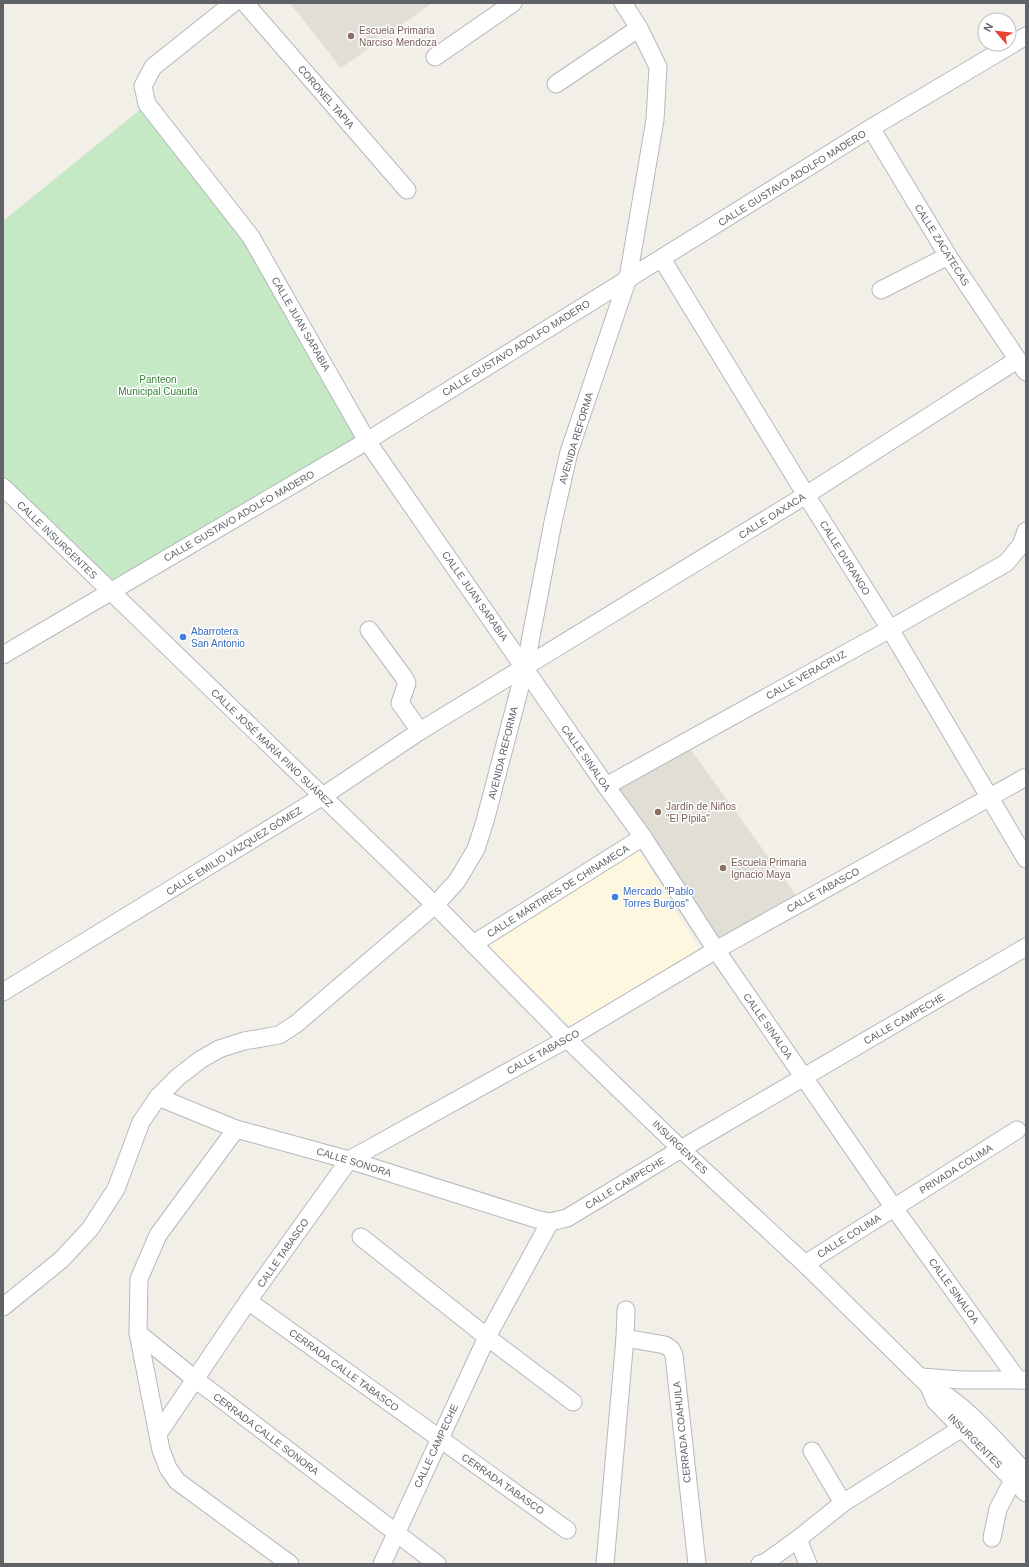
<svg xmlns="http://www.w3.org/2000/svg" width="1029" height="1567" font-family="Arial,sans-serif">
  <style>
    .commercial { fill: #fef7e0 }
    .education { fill: #e1ded6 }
    .green { fill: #c5e8c5 }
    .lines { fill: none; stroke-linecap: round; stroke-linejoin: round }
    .minor-casing { stroke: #b5b8bc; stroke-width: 19 }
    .minor { stroke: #fff; stroke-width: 17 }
    .education-dot { fill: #8d6e63; stroke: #fff; stroke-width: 1.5 }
    .shop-dot { fill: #3f7fe0; stroke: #fff; stroke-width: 1.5 }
    .labels { text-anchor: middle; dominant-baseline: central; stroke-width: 3; stroke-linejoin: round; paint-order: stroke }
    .education-label { font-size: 10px; fill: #785e54; stroke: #fff; text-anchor: start }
    .street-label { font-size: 10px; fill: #5f6368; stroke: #fff }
    .park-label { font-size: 10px; fill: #348238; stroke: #fff }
    .shop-label { font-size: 10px; fill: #366cbe; stroke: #fff; text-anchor: start }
  </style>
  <rect width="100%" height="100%" fill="#f1efe8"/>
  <!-- commercial -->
  <polygon class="commercial" points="639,850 700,951 573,1029 487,945"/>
  <!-- education -->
  <g class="education">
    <polygon points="290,3 432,3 341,68"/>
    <polygon points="689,747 798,898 721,941 616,788"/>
  </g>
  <!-- green -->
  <polygon class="green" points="147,104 251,237 367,441 110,592 3,487 3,221"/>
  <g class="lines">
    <defs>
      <g id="minor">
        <polyline points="233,3 153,67 143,86 147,104 251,237 367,441 606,786 643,837 716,950 894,1208 1018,1380"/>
        <polyline points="245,3 407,190"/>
        <polyline points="435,57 513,3"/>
        <polyline points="556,84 639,28"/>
        <polyline points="871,128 948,256 1026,372"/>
        <polyline points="662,259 806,495 890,629 1026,859"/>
        <polyline points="881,290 948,256"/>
        <path d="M3,487L435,905L567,1039L681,1149L805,1264L929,1386C966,1403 997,1443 1026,1473"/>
        <polyline points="369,630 403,676 407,683 400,703 420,731"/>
        <polyline points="3,655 367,441 871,128 1026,36"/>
        <polyline points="606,786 890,629 1006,563 1021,545 1026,531"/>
        <polyline points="473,944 643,837"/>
        <polyline points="3,992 323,796 420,731 806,495 1017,360"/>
        <polyline points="158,1097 236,1129 349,1160 536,1219 550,1222 567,1218 681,1149 1026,947"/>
        <polyline points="236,1129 158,1235 139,1279 138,1333 161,1450 168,1468 177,1481 290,1564"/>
        <polyline points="361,1237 487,1337 573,1402"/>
        <polyline points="805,1264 1017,1130"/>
        <polyline points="248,1301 567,1530"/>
        <polyline points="3,1307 61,1260 90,1229 116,1189 141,1122 158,1097 178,1077 200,1060 219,1049 244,1041 279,1035 296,1024 435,905 457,881 476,849 485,821 525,668 553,522 569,452 628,278 655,120 658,67 639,28 623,3"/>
        <polyline points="138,1333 195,1379 437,1564"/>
        <polyline points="625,1338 665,1345 671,1349 674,1355 697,1564"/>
        <polyline points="921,1377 961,1380 1026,1380"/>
        <polyline points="929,1386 935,1401 1026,1493"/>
        <polyline points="158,1434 248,1301 349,1160 567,1039 716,950 1026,777"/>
        <polyline points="812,1451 843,1503"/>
        <polyline points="992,1538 998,1509 1013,1480"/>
        <polyline points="798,1539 808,1564"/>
        <polyline points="382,1564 487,1337 550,1222"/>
        <polyline points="605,1564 625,1338 626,1310"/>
        <polyline points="760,1564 766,1562 798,1539 843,1503 962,1428 974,1419"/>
      </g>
    </defs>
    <!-- minor casing -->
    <use href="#minor" class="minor-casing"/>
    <!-- minor -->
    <use href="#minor" class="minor"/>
  </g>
  <!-- markers -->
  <g class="education-dot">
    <circle cx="351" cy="36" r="4"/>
    <circle cx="658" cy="812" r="4"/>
    <circle cx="723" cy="868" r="4"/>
  </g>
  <g class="shop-dot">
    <circle cx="183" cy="637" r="4"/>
    <circle cx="615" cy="897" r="4"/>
  </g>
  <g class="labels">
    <!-- education labels -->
    <g class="education-label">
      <text x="359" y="30">Escuela Primaria<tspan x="359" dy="12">Narciso Mendoza</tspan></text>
      <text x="666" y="806">Jardín de Niños<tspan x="666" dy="12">"El Pípila"</tspan></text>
      <text x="731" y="862">Escuela Primaria<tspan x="731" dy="12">Ignacio Maya</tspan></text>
    </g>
    <!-- street labels -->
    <g class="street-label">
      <text transform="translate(326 97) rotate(49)">CORONEL TAPIA</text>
      <text transform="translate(792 178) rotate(-32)">CALLE GUSTAVO ADOLFO MADERO</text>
      <text transform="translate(942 245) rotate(58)">CALLE ZACATECAS</text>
      <text transform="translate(301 324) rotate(60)">CALLE JUAN SARABIA</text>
      <text transform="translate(516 348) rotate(-32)">CALLE GUSTAVO ADOLFO MADERO</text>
      <text transform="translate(576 438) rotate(-73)">AVENIDA REFORMA</text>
      <text transform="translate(239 516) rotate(-30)">CALLE GUSTAVO ADOLFO MADERO</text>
      <text transform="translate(772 516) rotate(-32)">CALLE OAXACA</text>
      <text transform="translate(57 540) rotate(44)">CALLE INSURGENTES</text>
      <text transform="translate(845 558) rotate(58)">CALLE DURANGO</text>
      <text transform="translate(475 596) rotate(55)">CALLE JUAN SARABIA</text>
      <text transform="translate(806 675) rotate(-29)">CALLE VERACRUZ</text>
      <text transform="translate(272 748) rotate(44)">CALLE JOSÉ MARÍA PINO SUÁREZ</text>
      <text transform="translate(503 753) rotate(-76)">AVENIDA REFORMA</text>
      <text transform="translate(586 758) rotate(55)">CALLE SINALOA</text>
      <text transform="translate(234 851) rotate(-32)">CALLE EMILIO VÁZQUEZ GÓMEZ</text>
      <text transform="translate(823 890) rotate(-29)">CALLE TABASCO</text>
      <text transform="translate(558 891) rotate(-32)">CALLE MÁRTIRES DE CHINAMECA</text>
      <text transform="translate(904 1019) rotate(-30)">CALLE CAMPECHE</text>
      <text transform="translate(768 1026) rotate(55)">CALLE SINALOA</text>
      <text transform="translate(543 1052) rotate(-29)">CALLE TABASCO</text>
      <text transform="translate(680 1147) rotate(44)">INSURGENTES</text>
      <text transform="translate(354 1162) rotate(17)">CALLE SONORA</text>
      <text transform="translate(956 1169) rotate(-32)">PRIVADA COLIMA</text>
      <text transform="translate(625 1183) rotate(-31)">CALLE CAMPECHE</text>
      <text transform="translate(849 1236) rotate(-32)">CALLE COLIMA</text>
      <text transform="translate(283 1253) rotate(-55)">CALLE TABASCO</text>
      <text transform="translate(954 1291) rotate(54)">CALLE SINALOA</text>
      <text transform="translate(344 1370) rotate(36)">CERRADA CALLE TABASCO</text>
      <text transform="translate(682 1432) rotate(-96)">CERRADA COAHUILA</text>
      <text transform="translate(266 1434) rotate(37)">CERRADA CALLE SONORA</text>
      <text transform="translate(975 1441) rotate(45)">INSURGENTES</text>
      <text transform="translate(436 1446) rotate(-65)">CALLE CAMPECHE</text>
      <text transform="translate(503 1484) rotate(35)">CERRADA TABASCO</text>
    </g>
    <!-- park labels -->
    <g class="park-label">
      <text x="158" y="379">Panteon<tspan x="158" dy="12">Municipal Cuautla</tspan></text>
    </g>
    <!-- shop labels -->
    <g class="shop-label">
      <text x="191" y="631">Abarrotera<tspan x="191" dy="12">San Antonio</tspan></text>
      <text x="623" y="891">Mercado "Pablo<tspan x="623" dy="12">Torres Burgos"</tspan></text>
    </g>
  </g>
  <!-- border -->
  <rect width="1029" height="1567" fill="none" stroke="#5f6368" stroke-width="8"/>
  <!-- north arrow -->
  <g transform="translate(997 32) rotate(298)"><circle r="19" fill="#ffffff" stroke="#bfc1c3"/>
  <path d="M0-3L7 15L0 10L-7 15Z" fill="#ea4335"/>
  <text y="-6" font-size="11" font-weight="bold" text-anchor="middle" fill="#5f6368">N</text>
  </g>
</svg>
